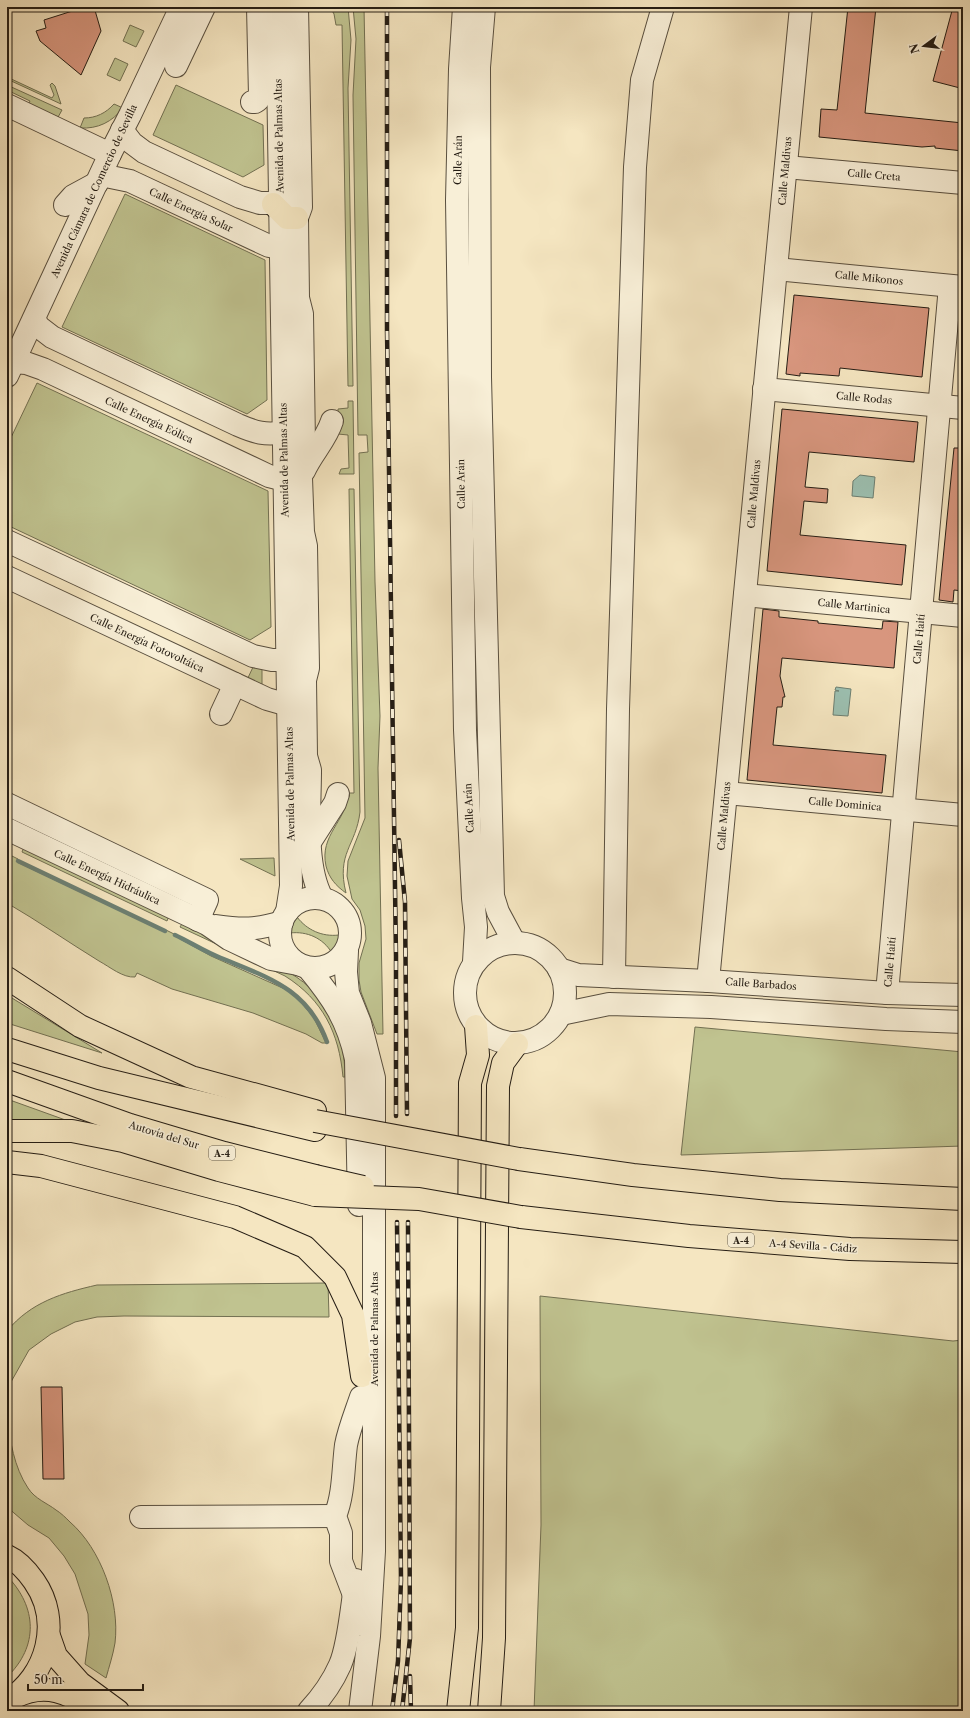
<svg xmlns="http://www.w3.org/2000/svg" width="970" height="1718" font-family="'Libre Caslon Text',serif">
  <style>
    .green { fill: #c0c390; stroke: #727052 }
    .water { fill: #9cc0b1; stroke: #6c7f72 }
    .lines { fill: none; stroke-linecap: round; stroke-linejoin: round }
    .stream { stroke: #6c7f72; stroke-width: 4.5 }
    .building { fill: #d8967e; stroke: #251d14 }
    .minor-casing { stroke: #594f3f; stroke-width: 24 }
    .major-casing { stroke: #251d14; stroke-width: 24 }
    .highway-casing { stroke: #251d14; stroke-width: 24 }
    .minor { stroke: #f8efd7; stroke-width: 22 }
    .major { stroke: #f5e6c1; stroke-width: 22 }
    .highway { stroke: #f5e6c1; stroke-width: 22 }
    .rail-casing { stroke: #251d14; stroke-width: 4.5 }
    .rail { stroke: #f8efd7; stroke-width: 3; stroke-dasharray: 9; stroke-linecap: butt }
    .highway-bridge-casing { stroke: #251d14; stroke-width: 24; stroke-linecap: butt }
    .highway-bridge { stroke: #f5e6c1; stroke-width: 22 }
    .labels { text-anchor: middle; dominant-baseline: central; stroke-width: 3.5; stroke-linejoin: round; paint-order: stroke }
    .shield { fill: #f8efd7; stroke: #645c4e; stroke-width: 1 }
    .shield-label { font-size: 9px; font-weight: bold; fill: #251d14 }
    .street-label { font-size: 10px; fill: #251d14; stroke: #f8efd7 }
  </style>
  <rect width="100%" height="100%" fill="#f5e6c1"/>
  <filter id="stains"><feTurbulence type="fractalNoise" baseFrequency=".005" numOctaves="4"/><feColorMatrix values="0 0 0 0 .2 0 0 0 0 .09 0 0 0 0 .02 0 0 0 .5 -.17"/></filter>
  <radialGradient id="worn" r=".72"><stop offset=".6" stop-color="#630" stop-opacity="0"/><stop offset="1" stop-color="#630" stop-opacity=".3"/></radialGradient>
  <!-- green -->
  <g class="green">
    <polygon points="330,7 348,7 351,40 348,88 353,386 348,386 342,25 336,25 334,14"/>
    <polygon points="353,7 364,7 375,582 380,716 378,768 383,1034 377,1034 361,992 359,980 359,963 366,939 365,926 360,910 352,899 347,876 348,861 365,818 359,453 368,452 367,435 358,435 353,95 356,39"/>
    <polygon points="130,25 144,31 136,47 123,41"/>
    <polygon points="115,58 128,64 120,81 107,75"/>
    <polygon points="7,77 52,98 54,95 50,85 52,83 55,86 61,104 7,79"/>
    <polygon points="7,85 62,110 57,119 28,105 30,101 7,90"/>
    <polygon points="176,85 263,125 264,165 243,177 153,135"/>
    <path d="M114,104L123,108C112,122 98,129 80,128L84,118C96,118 106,113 114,104Z"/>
    <polygon points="125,194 265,260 267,400 247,414 62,327"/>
    <polygon points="37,383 268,491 271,627 250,640 7,525 7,446"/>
    <polygon points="348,401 353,401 354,474 339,474 341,469 349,468 348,435 338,434 338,409 348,408"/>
    <path d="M349,489H354L360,812C356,846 336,853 346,893C336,886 329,878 326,866C319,835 347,821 348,793H354Z"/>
    <polygon points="254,665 262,668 262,689 246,682"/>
    <polygon points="24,847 169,916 167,921 22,852"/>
    <path d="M10,855L18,859L17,862L165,932L166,930L174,934L173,935L211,956L287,990L300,1001L314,1018L326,1043H322L306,1034L253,1013L172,989L137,973L135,977C123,978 110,967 99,961C68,942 38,921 7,903V856L9,857Z"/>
    <polygon points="274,858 275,876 240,859"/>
    <path d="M297,917C307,930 322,937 339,935L337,945L332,953C323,938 307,931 290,933L293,923Z"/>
    <path d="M183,922L290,973C328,995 345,1035 345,1077H343C339,1033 323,1000 285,976L180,927Z"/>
    <polygon points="7,995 102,1053 7,1023"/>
    <polygon points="695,1027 963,1052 963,1146 681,1155"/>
    <polygon points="7,1099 71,1122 7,1121"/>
    <path d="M328,1283L329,1317L124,1316L97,1317L75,1322L51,1334L29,1350L7,1389V1331C31,1302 62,1293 97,1285Z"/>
    <polygon points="540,1296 953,1341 963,1340 963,1711 534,1711 541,1525"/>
    <path d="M7,1416C10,1441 14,1467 28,1488C35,1499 47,1503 56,1510C61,1513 66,1518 70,1522C101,1549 120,1602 115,1643C113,1655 109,1667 106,1678L85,1664L89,1635L88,1614L75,1574L64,1556L49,1538L28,1525L7,1507Z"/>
    <path d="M7,1576C37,1607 39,1646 7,1677Z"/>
  </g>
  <!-- water -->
  <g class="water">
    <polygon points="860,475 875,477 873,498 852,496 853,481"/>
    <polygon points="836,687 851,689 848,716 833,715 835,691 839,691 835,690"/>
  </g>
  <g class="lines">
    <!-- stream -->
    <g class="stream">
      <polyline points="7,855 8,856"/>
      <polyline points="18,861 165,931"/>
      <path d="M175,935C190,942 205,952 221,958C269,978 308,989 327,1042"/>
    </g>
  </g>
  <!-- building -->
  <g class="building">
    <polygon points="85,7 94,7 101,31 81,75 40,41 36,31 46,28 44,20"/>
    <polygon points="848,7 876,7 865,113 963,123 963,151 935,148 935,146 922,147 819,137 821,109 837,110"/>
    <polygon points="953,7 963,7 963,76 960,88 933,81"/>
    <polygon points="794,295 929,308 922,377 840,368 839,376 800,373 800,376 786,374"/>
    <polygon points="782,409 918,422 914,462 809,452 805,487 828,489 827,503 804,501 802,520 800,535 906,545 902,585 767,571"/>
    <polygon points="954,448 963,448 963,591 954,590 953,602 939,600"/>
    <polygon points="763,609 779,611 779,617 818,621 818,623 882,629 883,621 898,622 894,668 782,658 780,676 785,697 783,697 782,707 777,707 773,745 886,755 882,793 747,780"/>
    <polygon points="41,1387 62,1387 64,1479 43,1479"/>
  </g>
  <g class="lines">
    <defs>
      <g id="minor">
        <polyline points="277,7 291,886 287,912"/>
        <path d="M297,7L301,207L297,218L298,298L302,314L304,444L301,457V478L303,532L306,546L308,668L305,680L306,756L310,770C310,808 304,865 322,898"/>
        <polyline points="464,7 460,69 457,200 465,730 473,898 476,927 474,962"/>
        <polyline points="484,7 479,67 480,377 493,896 498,912 514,942"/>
        <polyline points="176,66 204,7"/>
        <polyline points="252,102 255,102 258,100 260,96 258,7"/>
        <polyline points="7,105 110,154"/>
        <polyline points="122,130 132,143 144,152 240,197 260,203 280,203"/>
        <polyline points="786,167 963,183"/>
        <polyline points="101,175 130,181 269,246 281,248"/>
        <polyline points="65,205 73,196 97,183"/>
        <polyline points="776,269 963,287"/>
        <path d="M34,319L39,327L52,337L238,425C254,432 266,436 284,432"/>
        <polyline points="13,362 26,363 43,369 269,476 285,480"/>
        <polyline points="7,376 110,154 130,115 181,7"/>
        <polyline points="764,389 963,408"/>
        <path d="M304,471C312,453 326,440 332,421"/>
        <polyline points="7,541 253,656 272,660 288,660"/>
        <polyline points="7,577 267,699 288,705"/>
        <polyline points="745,595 963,616"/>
        <polyline points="221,714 235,684"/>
        <polyline points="726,793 963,815"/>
        <polyline points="7,804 207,900 198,920"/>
        <polyline points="7,829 207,924 229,939 271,959 298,964"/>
        <polyline points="310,842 335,803 338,794"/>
        <circle cx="315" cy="933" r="35"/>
        <path d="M216,926C242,930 256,930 282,922"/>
        <circle cx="515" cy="993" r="50"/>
        <polyline points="347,951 346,972 348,993 360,1023 374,1078 374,1551 369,1636 360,1711"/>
        <path d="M308,968C333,998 348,1021 356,1059L359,1205"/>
        <polyline points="559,969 578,975 708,981 887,993 963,995"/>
        <polyline points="614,977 618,709 635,167 642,80 663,7"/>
        <polyline points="708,981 801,7"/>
        <polyline points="887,993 950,286"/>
        <polyline points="561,1014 609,1004 711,1007 886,1019 963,1022"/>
        <polyline points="141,1517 335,1516"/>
        <path d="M354,1595L341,1561V1533L335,1516C344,1494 343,1468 346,1445C349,1429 356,1412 361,1397"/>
        <path d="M309,1711C321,1698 333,1681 340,1665C349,1645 352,1603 356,1580"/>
      </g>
      <g id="major">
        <polyline points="273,204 287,218 297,218"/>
        <path d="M7,1556C18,1561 27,1571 34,1581C62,1621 48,1676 7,1701"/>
        <polyline points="49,1636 56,1656 80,1683 118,1711"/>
        <path d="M15,1697C45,1682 69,1692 95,1711"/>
        <polyline points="458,1711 467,1628 470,1083 478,1055 476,1026"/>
        <polyline points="489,1711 494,1638 498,1086 503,1063 517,1044"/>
      </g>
      <g id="highway">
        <polyline points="7,978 80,1026 191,1077 315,1111"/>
        <polyline points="7,1049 99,1078 315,1130"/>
        <polyline points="7,1081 130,1125 224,1153 315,1176"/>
        <polyline points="7,1131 72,1131 123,1141 219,1170 315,1195"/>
        <polyline points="519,1159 633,1175 780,1190 963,1199"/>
        <polyline points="7,1162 41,1166 235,1217 305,1247 335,1277 353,1315 362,1376"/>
        <polyline points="521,1217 689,1236 850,1249 963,1252"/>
      </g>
    </defs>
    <!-- minor casing -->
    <use href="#minor" class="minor-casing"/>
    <!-- major casing -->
    <use href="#major" class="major-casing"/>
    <!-- highway casing -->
    <use href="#highway" class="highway-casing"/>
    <!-- minor -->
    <use href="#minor" class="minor"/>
    <!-- major -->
    <use href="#major" class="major"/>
    <!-- highway -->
    <use href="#highway" class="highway"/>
    <defs>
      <g id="rail">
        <polyline points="387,7 387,330 396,956 396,1116"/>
        <polyline points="399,840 405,902 407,1114"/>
        <polyline points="410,1676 411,1711"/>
        <polyline points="392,1711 398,1661 401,1580 397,1222"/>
        <polyline points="402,1711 410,1638 408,1222"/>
      </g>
    </defs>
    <!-- rail casing -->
    <use href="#rail" class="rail-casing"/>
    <!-- rail -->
    <use href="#rail" class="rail"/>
    <defs>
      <g id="highway-bridge">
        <polyline points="315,1121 519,1159"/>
        <polyline points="315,1176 363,1187"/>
        <polyline points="315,1195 419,1199 521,1217"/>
      </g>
    </defs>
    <!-- highway-bridge casing -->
    <use href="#highway-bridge" class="highway-bridge-casing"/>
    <!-- highway-bridge -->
    <use href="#highway-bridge" class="highway-bridge"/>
  </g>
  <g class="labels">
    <!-- shield labels -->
    <g class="shield">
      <rect x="209" y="1146" width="26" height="14" rx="3"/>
      <rect x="728" y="1233" width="26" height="14" rx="3"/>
    </g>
    <g class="shield-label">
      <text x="222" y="1153">A-4</text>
      <text x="741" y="1240">A-4</text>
    </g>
    <!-- street labels -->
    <g class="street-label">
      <text transform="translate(279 136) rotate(-91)">Avenida de Palmas Altas</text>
      <text transform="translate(458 160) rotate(-89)">Calle Arán</text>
      <text transform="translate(785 171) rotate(-85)">Calle Maldivas</text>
      <text transform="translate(874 175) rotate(5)">Calle Creta</text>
      <text transform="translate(94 191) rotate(-65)">Avenida Cámara de Comercio de Sevilla</text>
      <text transform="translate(191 210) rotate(25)">Calle Energía Solar</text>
      <text transform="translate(869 278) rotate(6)">Calle Mikonos</text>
      <text transform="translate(864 398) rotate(5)">Calle Rodas</text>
      <text transform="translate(149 420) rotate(25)">Calle Energía Eólica</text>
      <text transform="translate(284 460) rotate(-91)">Avenida de Palmas Altas</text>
      <text transform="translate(461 484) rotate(-91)">Calle Arán</text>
      <text transform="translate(754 494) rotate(-85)">Calle Maldivas</text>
      <text transform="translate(854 606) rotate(6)">Calle Martinica</text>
      <text transform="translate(919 639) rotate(-85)">Calle Haití</text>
      <text transform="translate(147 643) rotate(25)">Calle Energía Fotovoltáica</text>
      <text transform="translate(290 784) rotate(-91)">Avenida de Palmas Altas</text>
      <text transform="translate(845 804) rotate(5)">Calle Dominica</text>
      <text transform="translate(469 808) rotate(-93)">Calle Arán</text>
      <text transform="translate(724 816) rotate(-85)">Calle Maldivas</text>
      <text transform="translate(107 877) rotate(25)">Calle Energía Hidráulica</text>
      <text transform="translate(890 962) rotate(-85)">Calle Haití</text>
      <text transform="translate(761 984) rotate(4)">Calle Barbados</text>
      <text transform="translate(164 1135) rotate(17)">Autovía del Sur</text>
      <text transform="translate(813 1246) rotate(4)">A-4 Sevilla - Cádiz</text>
      <text transform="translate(374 1329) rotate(-90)">Avenida de Palmas Altas</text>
    </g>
  </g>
  <!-- margin -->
  <rect width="970" height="1718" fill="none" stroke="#f5e6c1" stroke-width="24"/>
  <rect x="8" y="8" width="954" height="1702" fill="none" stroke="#251d14" stroke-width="2"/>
  <rect x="12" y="12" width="946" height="1694" fill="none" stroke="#251d14"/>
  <!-- north arrow -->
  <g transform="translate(924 46) rotate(255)" stroke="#f8efd7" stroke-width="3" paint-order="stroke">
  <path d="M0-3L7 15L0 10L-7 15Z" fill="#251d14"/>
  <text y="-6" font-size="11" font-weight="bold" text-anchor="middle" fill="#251d14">N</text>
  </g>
  <!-- scale -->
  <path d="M28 1684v6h115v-6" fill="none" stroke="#251d14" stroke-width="2"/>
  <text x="34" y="1684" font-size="12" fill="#251d14" stroke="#f8efd7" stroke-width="3" paint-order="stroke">50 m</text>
  <rect width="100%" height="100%" filter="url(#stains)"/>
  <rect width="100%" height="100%" fill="url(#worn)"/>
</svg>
